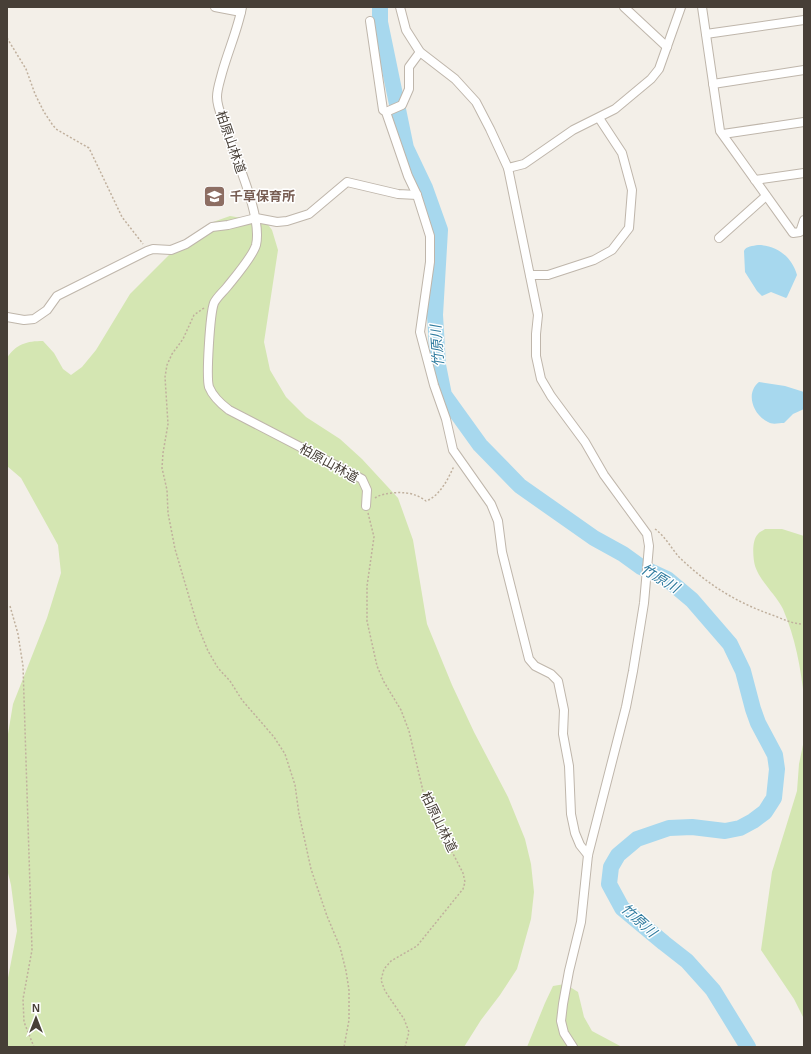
<svg xmlns="http://www.w3.org/2000/svg" width="811" height="1054" font-family="Arial,'Noto Sans JP',sans-serif">
  <style>
    .green { fill: #d4e6b2 }
    .water { fill: #a7d8ee }
    .lines { fill: none; stroke-linecap: round; stroke-linejoin: round }
    .river { stroke: #a7d8ee; stroke-width: 16 }
    .street-casing { stroke: #bfb6ab; stroke-width: 10 }
    .path { stroke: #c0b09d; stroke-width: 1.5; stroke-dasharray: 2 2; stroke-linecap: butt }
    .street { stroke: #fff; stroke-width: 8 }
    .labels { text-anchor: middle; dominant-baseline: central; stroke-width: 3; stroke-linejoin: round; paint-order: stroke }
    .street-label { font-size: 13px; fill: #473f37; stroke: #fff }
    .education-label { font-size: 13px; font-weight: bold; fill: #785e54; stroke: #fff; text-anchor: start }
    .water-label { font-size: 14px; font-style: italic; fill: #307c9f; stroke: #fff }
  </style>
  <rect width="100%" height="100%" fill="#f3efe8"/>
  <!-- green -->
  <g class="green">
    <path d="M230,216L266,222L272,230L278,250L264,342L270,370L286,397L306,417L340,439L362,459L398,498L413,540L427,624L452,685L474,732L508,797L525,839L531,864L534,892L531,919L517,969L500,995L481,1020L464,1047H7V983L17,931L11,885L7,869V740L13,704L47,618L61,573L58,545L21,478L7,466V358C16,344 27,341 43,341L54,353L63,369L71,375L82,367L96,350L130,294L180,244L213,222Z"/>
    <path d="M765,529H782L804,536V698C801,668 795,637 783,609C776,594 756,578 754,561C753,554 752,540 758,534C759,532 763,531 765,529Z"/>
    <polygon points="804,740 804,1019 794,999 761,950 772,872 797,791 799,764"/>
    <polygon points="565,984 578,992 584,1017 592,1031 622,1047 527,1047 545,1003 553,986"/>
  </g>
  <!-- water -->
  <g class="water">
    <path d="M758,245C777,245 792,257 797,275L787,297L786,298L771,292L762,296L757,291L745,272L744,251C746,246 753,246 758,245Z"/>
    <path d="M759,382L785,386L804,392V409L793,414L784,423C779,423 772,425 768,422C753,415 745,393 759,382Z"/>
  </g>
  <g class="lines">
    <!-- river -->
    <polyline class="river" points="380,7 380,22 406,148 425,188 440,230 435,315 438,365 444,395 480,445 520,486 594,538 623,554 641,567 667,579 692,600 730,644 743,671 753,709 758,723 775,755 777,769 774,798 765,812 753,821 740,828 725,831 692,827 669,828 637,839 618,855 611,867 609,884 622,908 664,943 687,961 713,990 748,1047"/>
    <defs>
      <g id="street">
        <polyline points="215,7 241,12"/>
        <path d="M242,7C238,29 228,51 222,73C220,81 217,89 217,97C217,106 221,115 224,123C233,154 263,215 256,245C253,256 235,277 227,287C223,292 217,297 214,303C210,314 206,376 209,387C213,397 221,404 229,410L362,479L367,490L366,506"/>
        <polyline points="400,7 406,30 420,52 455,79 476,102 490,129 508,168 538,315 536,334 536,356 541,379 551,396 585,442 604,475 647,534 649,546 644,603 633,671 626,707 588,855 581,922 569,971 563,1004 561,1021 564,1033 573,1047"/>
        <polyline points="624,7 667,47"/>
        <polyline points="702,7 720,131 793,233 800,232 804,220"/>
        <polyline points="370,21 383,110 386,112 408,176 417,195 430,236 430,262 420,332 434,385 446,419 453,450 491,504 498,521 502,552 529,659 535,666 551,674 558,681 564,710 563,734 569,766 571,814 575,833 580,845 588,855"/>
        <polyline points="706,34 804,20"/>
        <polyline points="713,84 804,70"/>
        <polyline points="386,112 402,105 409,89 409,67 420,52"/>
        <polyline points="723,134 804,122"/>
        <polyline points="508,168 524,164 573,130 615,109 651,79 659,69 681,7"/>
        <polyline points="755,180 804,173"/>
        <polyline points="719,238 766,196"/>
        <polyline points="530,275 548,275 594,260 612,250 629,228 632,190 622,153 599,118"/>
        <polyline points="7,317 24,320 34,319 47,310 57,296 147,251 153,249 171,250 186,244 212,227 228,225 256,218 277,222 287,221 309,214 347,182 398,194 417,195"/>
      </g>
    </defs>
    <!-- street casing -->
    <use href="#street" class="street-casing"/>
    <!-- path -->
    <g class="path">
      <polyline points="7,38 26,69 35,94 44,112 52,124 56,129 89,148 122,217 143,244"/>
      <polyline points="204,308 194,315 183,339 172,354 167,365 165,377 168,424 163,453 162,468 167,490 168,513 175,549 197,624 208,651 218,668 230,681 242,700 274,737 285,754 295,785 299,814 311,869 327,916 340,947 346,971 349,990 349,1020 344,1047"/>
      <path d="M375,498C383,492 406,491 415,495C419,496 423,499 426,501C440,496 448,479 454,466"/>
      <polyline points="368,513 374,537 367,586 367,621 377,666 384,682 401,710 409,731 423,791 431,811 463,873 465,882 463,889 417,946 391,961 384,969 381,980 385,991 404,1019 409,1032 405,1047"/>
      <path d="M655,529C665,536 671,548 679,557C708,585 737,603 775,616C785,620 793,624 804,624"/>
      <polyline points="10,606 18,634 23,666 32,950 23,999 24,1022 34,1047"/>
    </g>
    <!-- street -->
    <use href="#street" class="street"/>
  </g>
  <!-- icons -->
  <defs>
    <symbol id="school-square" viewBox="-11 -11 22 22"><rect x="-9" y="-9" width="18" height="18" rx="4" fill="#8d6e63" stroke="#fff"/><path d="M0-5L7-2L0 1L-7-2ZM-4 1L0 2.5L4 1V4Q0 6-4 4Z" fill="#fff"/></symbol>
  </defs>
  <g fill-rule="evenodd">
    <use href="#school-square" x="202" y="184" width="25" height="25"/>
  </g>
  <g class="labels">
    <!-- street labels -->
    <g class="street-label">
      <text transform="translate(231 142) rotate(71)">柏原山林道</text>
      <text transform="translate(329 463) rotate(29)">柏原山林道</text>
      <text transform="translate(439 822) rotate(64)">柏原山林道</text>
    </g>
    <!-- education labels -->
    <g class="education-label">
      <text x="230" y="196">千草保育所</text>
    </g>
    <!-- water labels -->
    <g class="water-label">
      <text transform="translate(437 346) rotate(-94)">竹原川</text>
      <text transform="translate(660 578) rotate(31)">竹原川</text>
      <text transform="translate(639 920) rotate(42)">竹原川</text>
    </g>
  </g>
  <!-- border -->
  <rect width="811" height="1054" fill="none" stroke="#473f37" stroke-width="16"/>
  <!-- north arrow -->
  <g transform="translate(36 1018)" stroke="#ffffff" stroke-width="3" paint-order="stroke">
  <path d="M0-3L7 15L0 10L-7 15Z" fill="#473f37"/>
  <text y="-6" font-size="11" font-weight="bold" text-anchor="middle" fill="#473f37">N</text>
  </g>
</svg>
